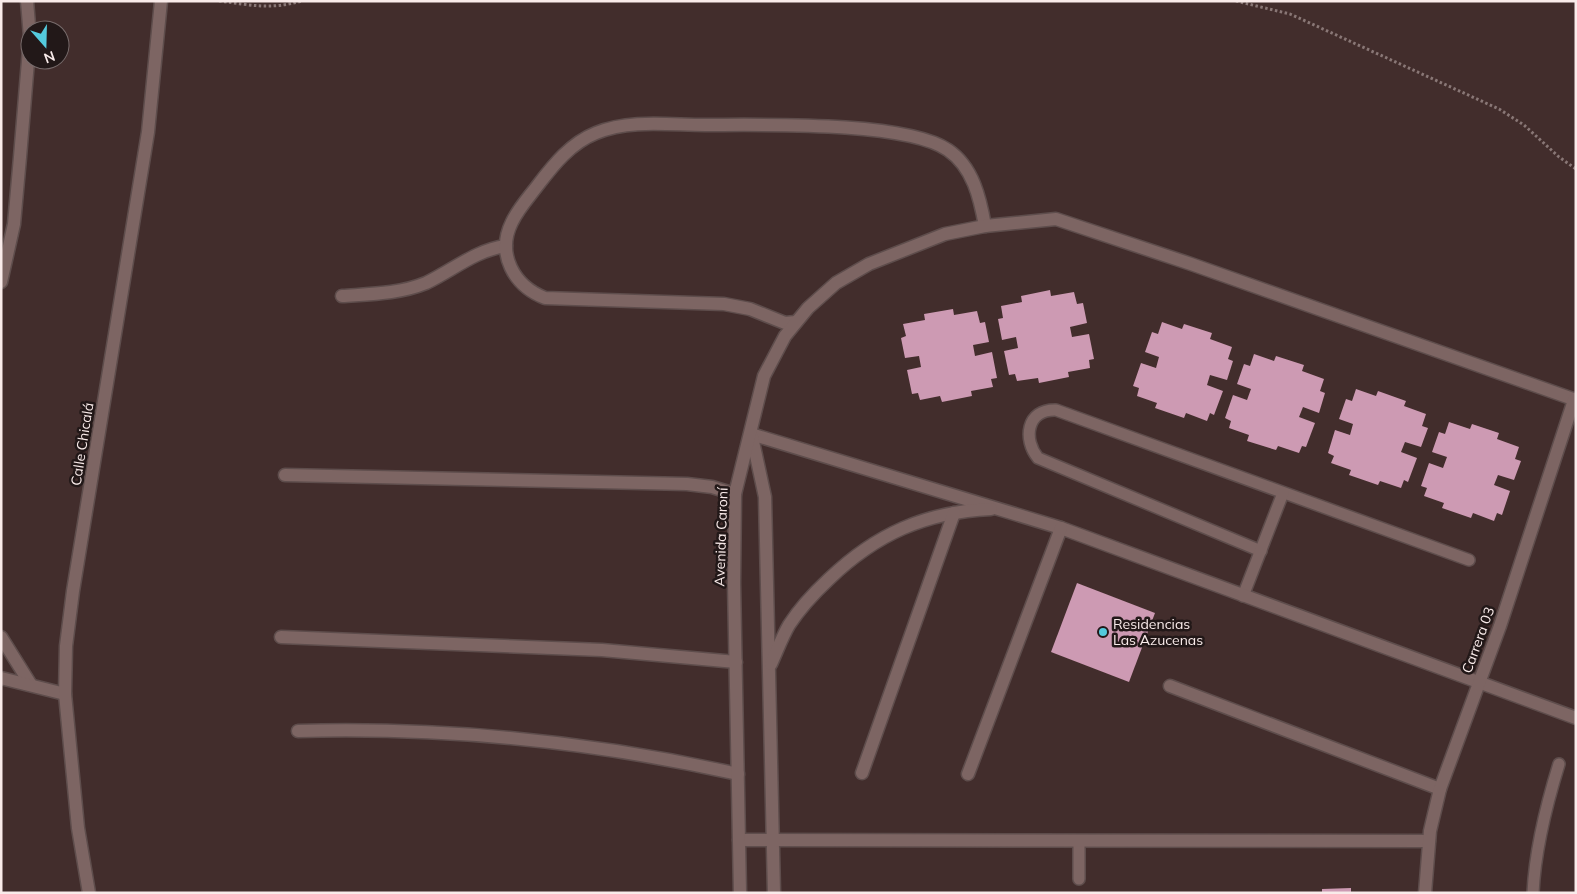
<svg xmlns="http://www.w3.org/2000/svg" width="1577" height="894" font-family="Mulish,sans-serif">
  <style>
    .building { fill: #cd9ab3 }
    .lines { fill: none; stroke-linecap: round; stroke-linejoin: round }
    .service-casing { stroke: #5e4d4c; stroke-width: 14 }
    .minor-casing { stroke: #5e4d4c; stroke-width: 15 }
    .path { stroke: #897776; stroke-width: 3; stroke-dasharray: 2.5 2.5; stroke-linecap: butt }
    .service { stroke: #7d6563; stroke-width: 11 }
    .minor { stroke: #7d6563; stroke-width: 12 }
    .poi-dot { fill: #54cadd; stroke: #221818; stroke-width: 2 }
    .labels { text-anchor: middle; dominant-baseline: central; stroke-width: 5; stroke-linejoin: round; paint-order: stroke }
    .street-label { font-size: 14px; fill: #f9ebea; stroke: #221818 }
    .poi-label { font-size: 14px; fill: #f9ebea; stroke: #221818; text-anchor: start }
  </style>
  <rect width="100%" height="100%" fill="#422d2c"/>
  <!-- building -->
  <g class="building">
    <polygon points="1050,290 1051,296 1074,292 1077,304 1083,303 1087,323 1070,327 1072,337 1089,334 1094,359 1089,360 1090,368 1068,372 1069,377 1039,383 1038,378 1017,381 1015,374 1009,375 1004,351 1018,348 1016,337 1002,340 998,319 1003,318 1001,306 1022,302 1021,296"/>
    <polygon points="953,309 954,315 977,311 980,323 985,322 989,342 973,345 975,356 992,352 997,378 991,379 993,387 971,391 972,396 942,402 940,396 920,400 918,393 912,394 907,370 921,367 919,356 905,358 901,338 906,336 903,324 925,320 924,314"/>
    <polygon points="1162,322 1182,329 1184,324 1212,333 1210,339 1232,347 1228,359 1233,361 1227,380 1210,375 1207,385 1223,391 1214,415 1210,413 1207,421 1186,413 1184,418 1155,408 1157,403 1137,396 1139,388 1133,386 1141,363 1156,368 1159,357 1145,352 1152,332 1158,334"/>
    <polygon points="1254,354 1274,361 1276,356 1304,365 1302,371 1324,379 1320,391 1325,393 1319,413 1303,407 1299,417 1315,423 1306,447 1302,446 1299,453 1278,446 1276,450 1247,441 1249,435 1229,428 1231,421 1225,418 1233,395 1247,400 1251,389 1237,384 1244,364 1250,366"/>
    <polygon points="1356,389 1376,396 1378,391 1406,401 1404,406 1426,414 1422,426 1428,428 1421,447 1405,442 1401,452 1417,458 1408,482 1404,480 1401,488 1380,481 1378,485 1349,475 1351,470 1331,463 1334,456 1328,453 1335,430 1350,435 1353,424 1339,419 1346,399 1352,401"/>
    <polygon points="1449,422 1470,429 1472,424 1499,433 1497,439 1519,447 1515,459 1521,461 1514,480 1498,475 1494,485 1510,491 1502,515 1497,513 1494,521 1473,513 1471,518 1442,508 1444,503 1424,496 1427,488 1421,486 1429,463 1443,468 1447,457 1432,452 1439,432 1445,434"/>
    <polygon points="1077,583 1155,613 1129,682 1051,652"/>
    <polygon points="1351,888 1351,893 1322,893 1322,889"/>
  </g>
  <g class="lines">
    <defs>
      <g id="service">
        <path d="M1261,551L1038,458C1023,440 1026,409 1056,410L1469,560"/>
        <polyline points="1243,596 1283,493"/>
        <polyline points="1079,842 1079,879"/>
        <path d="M1533,893C1535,849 1546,806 1559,764"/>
      </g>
      <g id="minor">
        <polyline points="1,282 14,224 20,157 30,37 27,1"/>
        <path d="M342,296C370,294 399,294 426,283C453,270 476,250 506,246"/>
        <path d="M796,322L785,323L750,309L724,304L545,298C514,286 496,254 512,222C518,209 529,197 538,185C554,164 571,143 596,133C630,119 670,125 705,125C760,125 906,121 948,150C973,167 980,198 985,226"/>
        <polyline points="751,434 1061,528 1576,718"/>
        <polyline points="752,437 765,497 774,893"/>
        <polyline points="285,475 687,484 712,487 735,494"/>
        <polyline points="1,637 31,685"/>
        <polyline points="281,637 602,650 736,662"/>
        <path d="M771,664C777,651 782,637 789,625C800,608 814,593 829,579C876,534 925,512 991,509"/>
        <polyline points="1,678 65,694"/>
        <polyline points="1170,686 1440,789"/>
        <path d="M298,731C445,727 594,742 738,774"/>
        <polyline points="862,773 954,513"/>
        <polyline points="968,774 1061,528"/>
        <polyline points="739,840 1429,841"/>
        <polyline points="89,893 78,828 65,694 66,646 73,591 148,132 161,1"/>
        <polyline points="740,893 734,583 735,494 764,376 785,336 808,308 836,283 869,264 945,234 985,226 1056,219 1191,264 1576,400"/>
        <polyline points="1425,893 1430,831 1440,789 1500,626 1574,400"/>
      </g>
    </defs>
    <!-- service casing -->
    <use href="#service" class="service-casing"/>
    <!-- minor casing -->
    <use href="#minor" class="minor-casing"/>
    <!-- path -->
    <g class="path">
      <path d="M219,1C252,5 269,10 302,1"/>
      <polyline points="1236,1 1290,14 1499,109 1524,125 1559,157 1576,169"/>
    </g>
    <!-- service -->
    <use href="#service" class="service"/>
    <!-- minor -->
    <use href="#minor" class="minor"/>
  </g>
  <!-- markers -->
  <circle class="poi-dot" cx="1103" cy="632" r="5"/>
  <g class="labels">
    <!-- street labels -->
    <g class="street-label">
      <text transform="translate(82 444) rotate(-81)">Calle Chicalá</text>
      <text transform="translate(721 537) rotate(-88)">Avenida Caroní</text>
      <text transform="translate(1478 640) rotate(-70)">Carrera 03</text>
    </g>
    <!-- poi labels -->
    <g class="poi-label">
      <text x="1113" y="624">Residencias<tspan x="1113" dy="16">Las Azucenas</tspan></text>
    </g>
  </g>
  <!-- border -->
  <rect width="1577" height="894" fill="none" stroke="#f9ebea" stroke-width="5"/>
  <!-- north arrow -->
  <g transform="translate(45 45) rotate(160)"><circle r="24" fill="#221818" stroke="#786c6c"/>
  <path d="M0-4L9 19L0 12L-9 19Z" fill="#54cadd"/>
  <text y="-8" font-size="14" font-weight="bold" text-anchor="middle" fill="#f9ebea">N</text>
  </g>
</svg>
